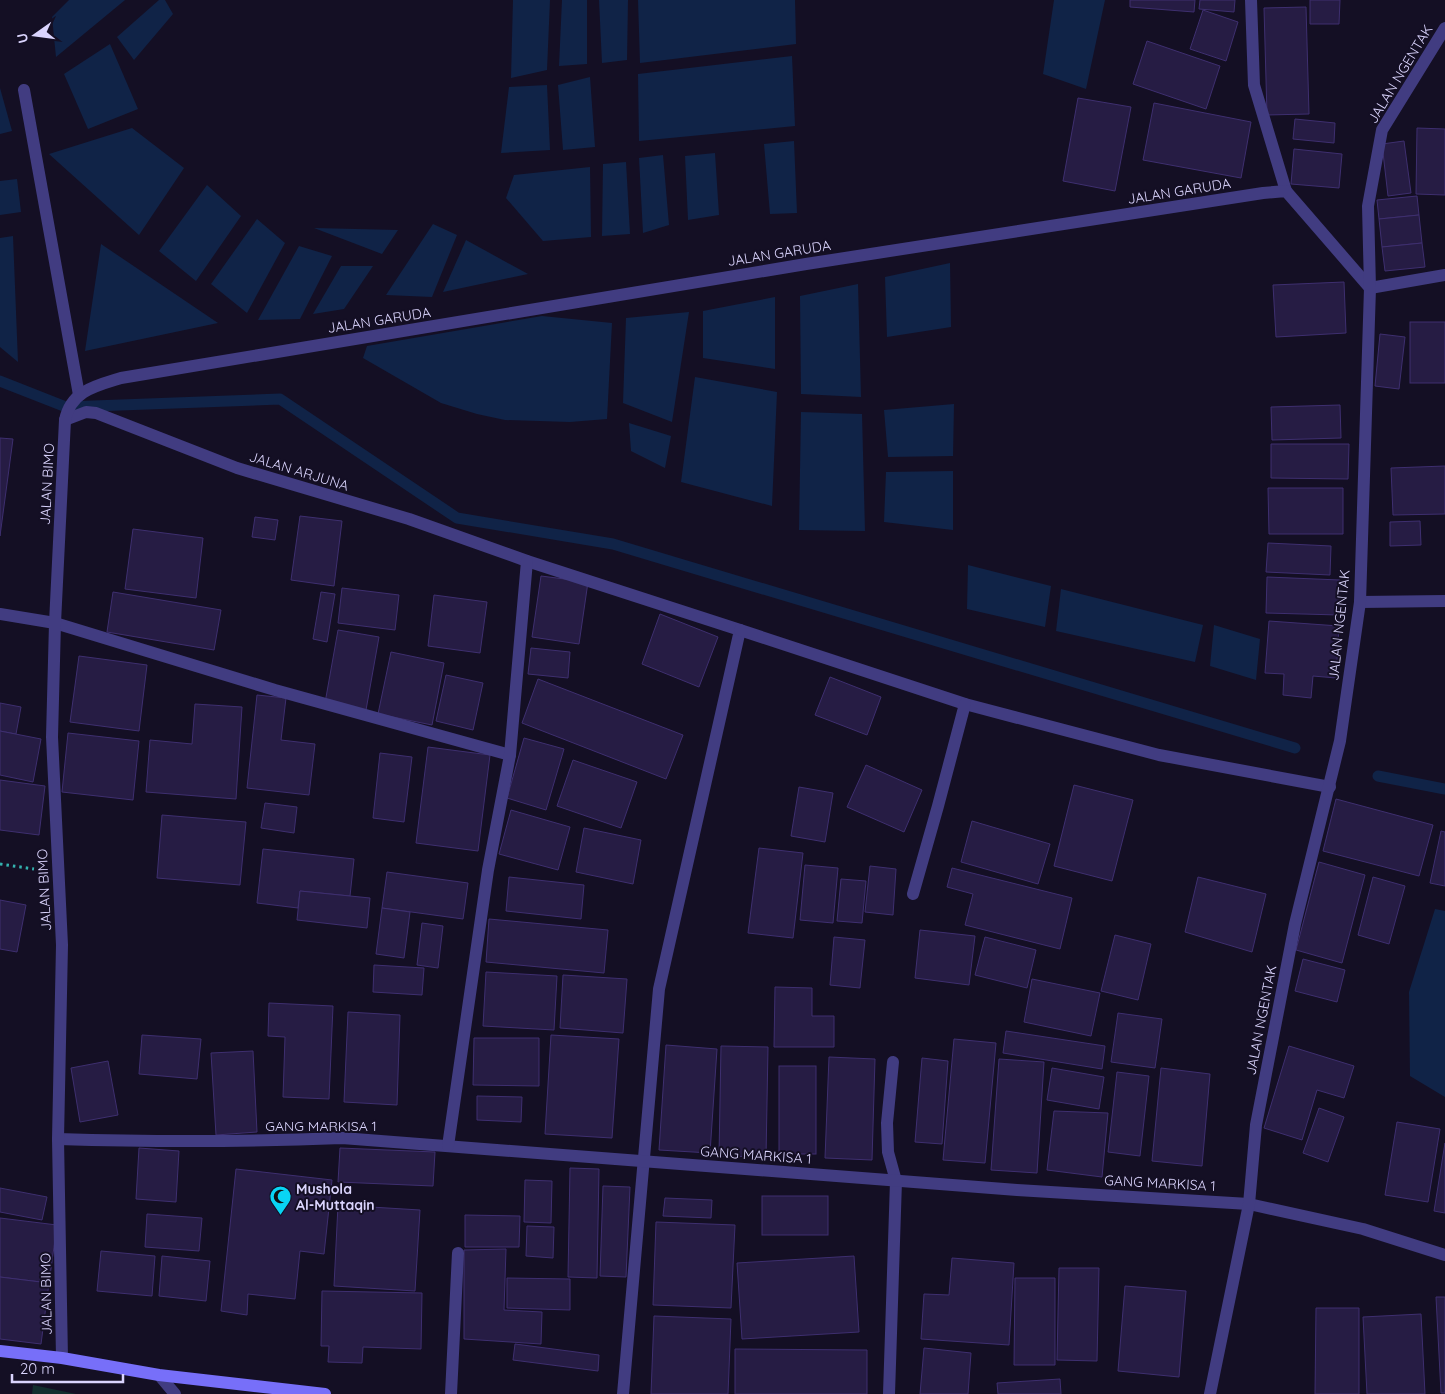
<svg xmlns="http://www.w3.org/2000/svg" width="1445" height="1394" font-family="Quicksand,sans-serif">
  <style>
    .green { fill: #132e2e }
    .water { fill: #102347 }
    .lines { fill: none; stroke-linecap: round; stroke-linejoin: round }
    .stream { stroke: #102347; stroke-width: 11 }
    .building { fill: #261c44; stroke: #3e2f6f }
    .path { stroke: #34b2af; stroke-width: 3; stroke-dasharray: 2.5 4; stroke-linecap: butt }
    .lane { stroke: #413c81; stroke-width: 12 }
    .street { stroke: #413c81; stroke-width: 12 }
    .secondary { stroke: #776ff9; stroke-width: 12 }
    .labels { text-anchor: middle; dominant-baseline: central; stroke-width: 4; stroke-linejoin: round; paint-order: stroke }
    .street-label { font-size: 14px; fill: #dad4fd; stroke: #140f24 }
    .poi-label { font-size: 14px; font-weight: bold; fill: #dad4fd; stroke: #140f24; text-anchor: start }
  </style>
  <rect width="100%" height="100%" fill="#140f24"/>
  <!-- green -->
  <polygon class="green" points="33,1385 76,1394 32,1394"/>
  <!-- water -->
  <g class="water">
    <polygon points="69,0 125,0 56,57 52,17"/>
    <polygon points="159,0 165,0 173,14 134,60 117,37"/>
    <polygon points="513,0 550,0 547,70 511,78"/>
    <polygon points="562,0 587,0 587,64 559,66"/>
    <polygon points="599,0 628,0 627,60 602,63"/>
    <polygon points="638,0 795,0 796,44 640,63"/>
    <polygon points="1054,0 1105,0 1086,89 1043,74"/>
    <polygon points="110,44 138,109 88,129 64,74"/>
    <polygon points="792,56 795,126 639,141 638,74"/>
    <polygon points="590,77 595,147 563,150 558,85"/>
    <polygon points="547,85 550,150 501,153 509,87"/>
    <polygon points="0,88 12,131 0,134"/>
    <polygon points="132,128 184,168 139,235 49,154"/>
    <polygon points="794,141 797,213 770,214 764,144"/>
    <polygon points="715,153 719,215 688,220 685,156"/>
    <polygon points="663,155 669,225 643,233 639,158"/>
    <polygon points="626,162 630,234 602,236 603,164"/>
    <polygon points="590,167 591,237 543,241 506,198 514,175"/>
    <polygon points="17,179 21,212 0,215 0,181"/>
    <polygon points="207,185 241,216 196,281 159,251"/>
    <polygon points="257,219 285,243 247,313 211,284"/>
    <polygon points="433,224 457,235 432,297 386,295"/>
    <polygon points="314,228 398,230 382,254"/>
    <polygon points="13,236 18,362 0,347 0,238"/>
    <polygon points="466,240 528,274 443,292"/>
    <polygon points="101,244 218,323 85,351"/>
    <polygon points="299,246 332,256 300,319 258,320"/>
    <polygon points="950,263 951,327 887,337 885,277"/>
    <polygon points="341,266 373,266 344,309 313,314"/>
    <polygon points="858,284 861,397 801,394 800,296"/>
    <polygon points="775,297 775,369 703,358 703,311"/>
    <polygon points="689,312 672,422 623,403 626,318"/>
    <polygon points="542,316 612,323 607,419 570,422 505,420 477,414 441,403 363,358 367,346"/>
    <polygon points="695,377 777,392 772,506 681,482"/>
    <polygon points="954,404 953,456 888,457 884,410"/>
    <polygon points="801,412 862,414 865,531 799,530"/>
    <polygon points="629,423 671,436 665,468 631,451"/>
    <polygon points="953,471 953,530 884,522 886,472"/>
    <polygon points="968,565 1051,586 1045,627 967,609"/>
    <polygon points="1061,589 1203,625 1195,662 1056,631"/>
    <polygon points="1214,625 1260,639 1256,680 1210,666"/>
    <polygon points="1435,909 1445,911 1445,1097 1410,1076 1409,992"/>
  </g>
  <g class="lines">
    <!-- stream -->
    <g class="stream">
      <polyline points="0,381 66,407 280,399 457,518 613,544 1295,748"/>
      <polyline points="1378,776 1445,789"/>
    </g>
  </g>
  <!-- building -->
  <g class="building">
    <polygon points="1130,0 1195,0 1194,12 1130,7"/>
    <polygon points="1200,0 1235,0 1234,12 1199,9"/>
    <polygon points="1310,0 1340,0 1339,24 1310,24"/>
    <polygon points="1306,7 1309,114 1267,115 1264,8"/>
    <polygon points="1203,10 1238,22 1226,61 1190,49"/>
    <polygon points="1147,41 1220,66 1206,109 1133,84"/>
    <polygon points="1078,98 1131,107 1115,191 1063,181"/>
    <polygon points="1154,103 1251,122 1241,178 1143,160"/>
    <polygon points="1295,119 1335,123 1334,143 1293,139"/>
    <polygon points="1417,128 1445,129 1445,195 1416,194"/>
    <polygon points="1404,141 1411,193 1388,196 1382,144"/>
    <polygon points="1294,149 1342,154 1339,188 1291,184"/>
    <polygon points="1417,196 1419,215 1379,219 1377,200"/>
    <polygon points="1419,215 1422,243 1382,247 1379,219"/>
    <polygon points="1422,243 1425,267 1385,271 1382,247"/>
    <polygon points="1344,282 1346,333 1276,337 1273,285"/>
    <rect x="1410" y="322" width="35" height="61"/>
    <polygon points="1380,334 1405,337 1399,389 1375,386"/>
    <polygon points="1340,405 1341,438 1272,440 1271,407"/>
    <polygon points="0,438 13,439 0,536"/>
    <polygon points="1271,444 1349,444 1348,479 1271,478"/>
    <polygon points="1445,466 1445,514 1393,515 1391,468"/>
    <polygon points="1268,488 1343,488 1343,534 1269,534"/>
    <polygon points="300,516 342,521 334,586 291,580"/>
    <polygon points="255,517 278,520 275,540 252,537"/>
    <polygon points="1420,521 1421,545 1390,546 1390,522"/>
    <polygon points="133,529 203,538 196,598 125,589"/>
    <polygon points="1268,543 1331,546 1330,575 1266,572"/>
    <polygon points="541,576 588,582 579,644 532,637"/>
    <polygon points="1267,577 1340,580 1339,615 1266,613"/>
    <polygon points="342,588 399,595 395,630 338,623"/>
    <polygon points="113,592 221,610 214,650 107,632"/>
    <polygon points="321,592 335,594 327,642 313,639"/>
    <polygon points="434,595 487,602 480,653 428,646"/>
    <polygon points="660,614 718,637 699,687 642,664"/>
    <polygon points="1269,621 1339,626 1336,678 1313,676 1311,698 1283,695 1284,674 1265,673"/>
    <polygon points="338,630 379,637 366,710 325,703"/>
    <polygon points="531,648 570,652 568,678 528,674"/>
    <polygon points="391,652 444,663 432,725 378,714"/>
    <polygon points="79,656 147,665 139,731 70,722"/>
    <polygon points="446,675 483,683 473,730 436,721"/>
    <polygon points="830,677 881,697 867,735 815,715"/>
    <polygon points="538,679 683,735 666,779 522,723"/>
    <polygon points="257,695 286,698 281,740 315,744 309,795 247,788"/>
    <polygon points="0,703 21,707 16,734 0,731"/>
    <polygon points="195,704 242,707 236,799 146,792 150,740 192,744"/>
    <polygon points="0,731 41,739 33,782 0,775"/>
    <polygon points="68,733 139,741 133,800 62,792"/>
    <polygon points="524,738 564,749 546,810 507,798"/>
    <polygon points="428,747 490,755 478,851 416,843"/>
    <polygon points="380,753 412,757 404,822 373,818"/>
    <polygon points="573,760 637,782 621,828 557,806"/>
    <polygon points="866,765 922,790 904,832 847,807"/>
    <polygon points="0,780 45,786 39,835 0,830"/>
    <polygon points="1074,785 1133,800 1112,881 1054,866"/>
    <polygon points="799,787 833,793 825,842 791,836"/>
    <polygon points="1336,799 1433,825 1419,876 1323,851"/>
    <polygon points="265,803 297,807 294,833 261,828"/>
    <polygon points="511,810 570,827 558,870 499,854"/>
    <polygon points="162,815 246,822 240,885 157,878"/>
    <polygon points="972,821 1050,844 1038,884 961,862"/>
    <polygon points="584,828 641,840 633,884 576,872"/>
    <polygon points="1441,831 1445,832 1445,886 1430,883"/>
    <polygon points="759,848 803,853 793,938 748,933"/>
    <polygon points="263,849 354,859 350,896 300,891 298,908 257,903"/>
    <polygon points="1319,862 1365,875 1342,963 1296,950"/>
    <polygon points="805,865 838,868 833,923 800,920"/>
    <polygon points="870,866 896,869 893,915 865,912"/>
    <polygon points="952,868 1072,898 1060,949 965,925 973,894 947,887"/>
    <polygon points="387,872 468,883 463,919 382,908"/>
    <polygon points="509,877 584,885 581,919 506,911"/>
    <polygon points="1198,877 1266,894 1252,952 1185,932"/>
    <polygon points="1373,877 1405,886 1389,944 1358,935"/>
    <polygon points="841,879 866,881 862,923 837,921"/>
    <polygon points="300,891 370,898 367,928 297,920"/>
    <polygon points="0,900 26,905 17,952 0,949"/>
    <polygon points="382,908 410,912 404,958 376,954"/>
    <polygon points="489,919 608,930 604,973 486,962"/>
    <polygon points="422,923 443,926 438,968 417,965"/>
    <polygon points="920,930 975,936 969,985 915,978"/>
    <polygon points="1115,935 1151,944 1138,1000 1101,991"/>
    <polygon points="834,937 865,940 860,988 830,985"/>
    <polygon points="985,937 1036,950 1027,988 975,975"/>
    <polygon points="1303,959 1345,970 1337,1002 1295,991"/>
    <polygon points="374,965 424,968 422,995 373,992"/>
    <polygon points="486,972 557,976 554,1030 483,1026"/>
    <polygon points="563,975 627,979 623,1033 560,1028"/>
    <polygon points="1032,979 1100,993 1091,1036 1024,1022"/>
    <polygon points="775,987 812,988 812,1016 834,1016 834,1047 774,1047"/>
    <polygon points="269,1003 333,1006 329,1099 283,1097 285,1037 268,1036"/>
    <polygon points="348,1012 400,1015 397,1105 344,1102"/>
    <polygon points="1118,1013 1162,1019 1155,1068 1111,1062"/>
    <polygon points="1006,1031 1105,1046 1102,1069 1003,1053"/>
    <polygon points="142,1035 201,1039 197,1079 139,1074"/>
    <polygon points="551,1035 619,1039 612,1138 545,1134"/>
    <polygon points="474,1038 539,1038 539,1086 473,1085"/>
    <polygon points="954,1039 996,1043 985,1163 943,1160"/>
    <polygon points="666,1045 717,1049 710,1153 659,1150"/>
    <polygon points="721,1046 768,1047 766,1157 719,1156"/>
    <polygon points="1289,1046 1354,1066 1344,1098 1317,1090 1302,1140 1264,1128"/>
    <polygon points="253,1051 257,1132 216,1135 211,1053"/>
    <polygon points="829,1057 875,1059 872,1160 825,1158"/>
    <polygon points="922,1058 948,1061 942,1144 915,1142"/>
    <polygon points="999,1059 1044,1062 1037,1173 991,1170"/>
    <polygon points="108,1061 118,1115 80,1122 71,1068"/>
    <rect x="779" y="1066" width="37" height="88"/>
    <polygon points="1052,1068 1104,1077 1099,1109 1047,1100"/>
    <polygon points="1161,1068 1210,1074 1202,1166 1152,1161"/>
    <polygon points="1117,1072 1149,1076 1140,1156 1108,1152"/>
    <polygon points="477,1096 522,1097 521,1122 477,1120"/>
    <polygon points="1319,1108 1344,1117 1328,1162 1303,1153"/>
    <polygon points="1054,1111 1108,1113 1102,1177 1047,1170"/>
    <polygon points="1397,1122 1440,1129 1428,1202 1385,1195"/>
    <polygon points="1445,1143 1445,1213 1434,1211"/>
    <polygon points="139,1148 179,1151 176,1202 136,1199"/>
    <polygon points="340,1148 435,1152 433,1186 338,1182"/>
    <polygon points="570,1168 599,1169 597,1278 568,1277"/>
    <polygon points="236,1169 332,1180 324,1254 300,1251 295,1299 248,1294 247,1315 221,1311"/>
    <polygon points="525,1180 552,1181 551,1223 524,1222"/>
    <polygon points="603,1186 630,1187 626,1277 600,1276"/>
    <polygon points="0,1188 47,1197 42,1220 0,1212"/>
    <rect x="762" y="1196" width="66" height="39"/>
    <polygon points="665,1198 712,1200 711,1218 663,1216"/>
    <polygon points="338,1205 420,1210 415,1291 334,1286"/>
    <polygon points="147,1214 202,1218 199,1251 145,1247"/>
    <polygon points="465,1215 520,1216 519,1247 465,1247"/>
    <polygon points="0,1218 57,1225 49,1283 0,1277"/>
    <polygon points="656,1222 735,1225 731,1308 653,1305"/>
    <polygon points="527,1226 554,1227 553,1258 526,1256"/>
    <polygon points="506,1249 504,1310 542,1312 541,1344 464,1339 464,1250"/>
    <polygon points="101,1251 155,1256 152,1296 97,1291"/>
    <polygon points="162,1256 210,1261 206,1301 159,1296"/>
    <polygon points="854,1256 859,1332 742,1339 737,1263"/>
    <polygon points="952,1258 1014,1263 1009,1345 921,1339 924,1294 949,1295"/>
    <polygon points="1059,1268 1099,1268 1097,1361 1057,1360"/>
    <polygon points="0,1277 49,1283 41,1344 0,1339"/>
    <polygon points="507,1278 570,1279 570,1310 507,1308"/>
    <polygon points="1015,1278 1055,1278 1055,1365 1014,1365"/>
    <polygon points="1125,1286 1186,1291 1179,1377 1118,1371"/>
    <polygon points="322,1291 422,1293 421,1349 363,1347 362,1363 328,1362 329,1346 321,1346"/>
    <polygon points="1436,1297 1445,1297 1445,1393 1441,1393"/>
    <polygon points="1316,1308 1359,1308 1359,1394 1315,1394"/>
    <polygon points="1421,1314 1425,1394 1367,1394 1363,1317"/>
    <polygon points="654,1316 731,1319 728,1394 651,1394"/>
    <polygon points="515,1344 599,1355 598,1371 513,1360"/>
    <polygon points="924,1348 971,1353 968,1394 920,1394"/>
    <polygon points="735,1349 867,1350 867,1394 735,1394"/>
    <polygon points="1060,1379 1061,1394 998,1394 997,1383"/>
  </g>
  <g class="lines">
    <!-- path -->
    <polyline class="path" points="0,864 34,869"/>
    <!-- lane -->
    <polyline class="lane" points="889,1394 896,1181 888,1152 887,1123 893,1062"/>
    <!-- street -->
    <g class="street">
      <polyline points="1251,0 1254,85 1286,191"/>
      <polyline points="24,90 79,395"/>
      <polyline points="65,420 86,412 96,413 237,468 409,519 527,561 740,630 659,989 623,1394"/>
      <polyline points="1360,602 1445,601"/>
      <polyline points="0,614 55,623 275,690 510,755"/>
      <polyline points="740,630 965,704 1159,755 1330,787"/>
      <polyline points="913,894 938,806 965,704"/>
      <path d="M58,1139C153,1142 247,1142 342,1138L1017,1190L1249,1204L1363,1229L1445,1255"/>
      <polyline points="448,1146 488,870 510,755 527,561"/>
      <path d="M62,1358L58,1139L62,945L52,737L55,623L65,420C71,391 95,386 121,378L806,264L1263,193L1286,191L1370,288L1445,275"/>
      <polyline points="159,1375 175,1394"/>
      <polyline points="451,1394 458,1253"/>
      <polyline points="1210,1394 1249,1204 1256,1125 1295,924 1340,741 1360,602 1370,288 1368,206 1382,130 1445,28"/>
    </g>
    <!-- secondary -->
    <polyline class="secondary" points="0,1351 62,1358 159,1375 325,1394"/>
  </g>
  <!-- icons -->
  <defs>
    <symbol id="mosque-pin" viewBox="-11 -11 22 30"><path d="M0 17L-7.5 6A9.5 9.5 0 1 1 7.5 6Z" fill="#09d4f4" stroke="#140f24"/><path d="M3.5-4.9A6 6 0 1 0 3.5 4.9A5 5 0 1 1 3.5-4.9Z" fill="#111"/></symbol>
  </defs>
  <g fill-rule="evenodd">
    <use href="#mosque-pin" x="268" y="1184" width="25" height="34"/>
  </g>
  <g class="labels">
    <!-- street labels -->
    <g class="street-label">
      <text transform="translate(1400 74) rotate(-59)">JALAN NGENTAK</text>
      <text transform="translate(1179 191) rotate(-9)">JALAN GARUDA</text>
      <text transform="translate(779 253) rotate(-9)">JALAN GARUDA</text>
      <text transform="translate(379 320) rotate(-9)">JALAN GARUDA</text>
      <text transform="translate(299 471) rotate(17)">JALAN ARJUNA</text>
      <text transform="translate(47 484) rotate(-87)">JALAN BIMO</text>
      <text transform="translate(1339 625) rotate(-84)">JALAN NGENTAK</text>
      <text transform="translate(44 890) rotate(-93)">JALAN BIMO</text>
      <text transform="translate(1261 1020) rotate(-79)">JALAN NGENTAK</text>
      <text x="321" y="1126">GANG MARKISA 1</text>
      <text transform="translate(756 1155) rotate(4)">GANG MARKISA 1</text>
      <text transform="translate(1160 1183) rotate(3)">GANG MARKISA 1</text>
      <text transform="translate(46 1294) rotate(-91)">JALAN BIMO</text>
    </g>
    <!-- poi labels -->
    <g class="poi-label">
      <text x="296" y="1189">Mushola<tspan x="296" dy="16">Al-Muttaqin</tspan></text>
    </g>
  </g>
  <!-- north arrow -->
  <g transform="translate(35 35) rotate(256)" stroke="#140f24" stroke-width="4" paint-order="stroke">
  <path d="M0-4L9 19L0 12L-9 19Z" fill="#dad4fd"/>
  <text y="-8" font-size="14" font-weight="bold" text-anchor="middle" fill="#dad4fd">U</text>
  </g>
  <!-- scale -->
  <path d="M12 1374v8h111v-8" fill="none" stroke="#dad4fd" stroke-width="2.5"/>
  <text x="20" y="1374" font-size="15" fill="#dad4fd" stroke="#140f24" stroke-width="4" paint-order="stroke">20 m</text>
</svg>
